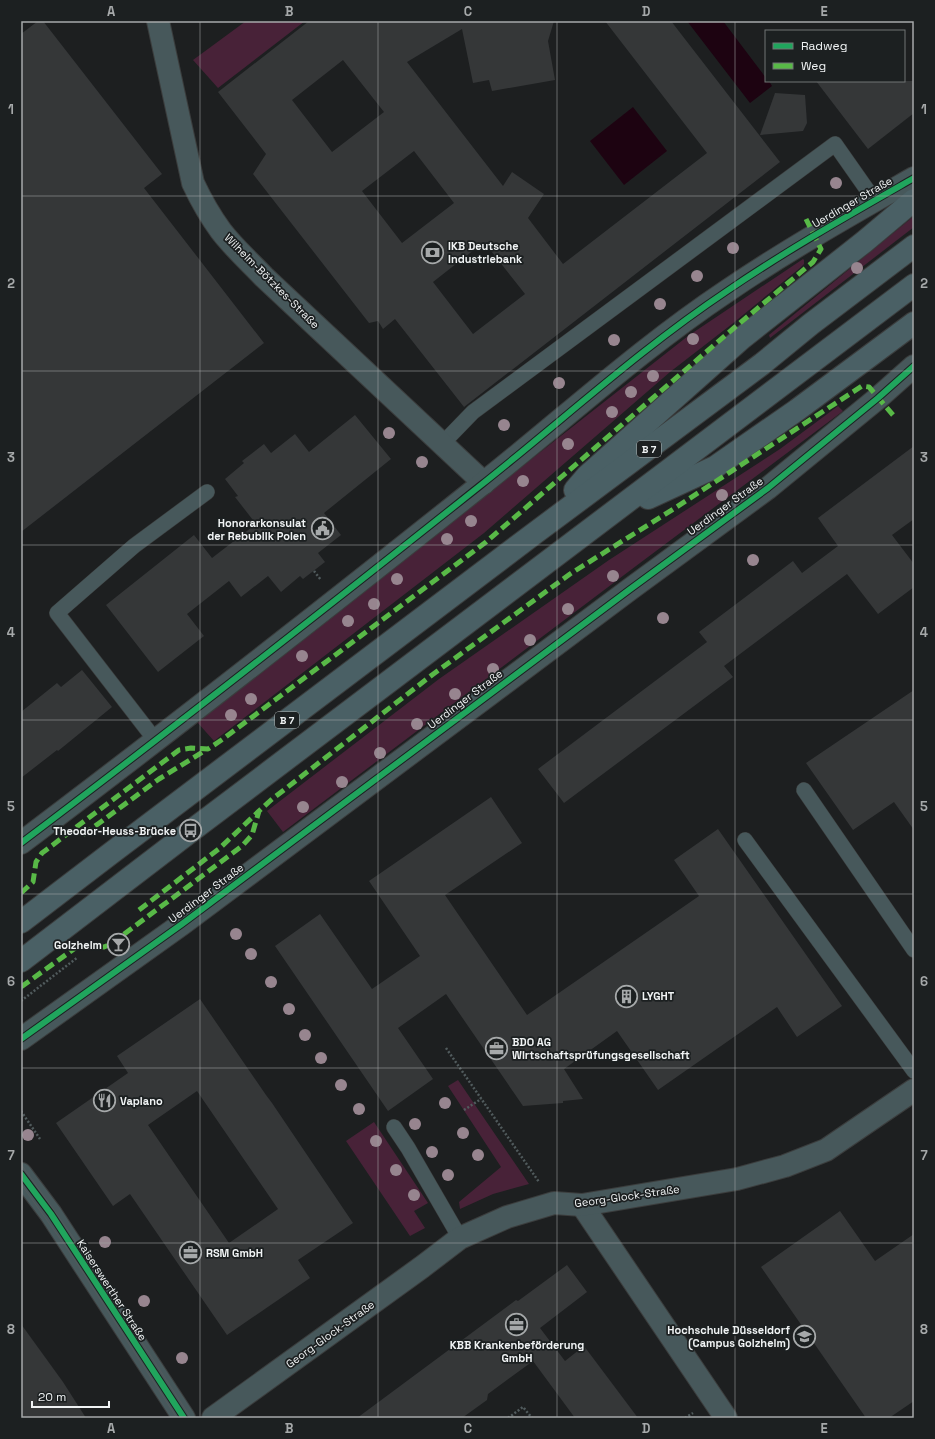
<svg xmlns="http://www.w3.org/2000/svg" width="935" height="1439" font-family="'Space Grotesk',sans-serif">
  <style>
    .green { fill: #482238 }
    .water { fill: #1d0311 }
    .building { fill: #353738; fill-rule: evenodd }
    .lines { fill: none; stroke-linecap: round; stroke-linejoin: round }
    .service-casing { stroke: #3b3d3d; stroke-width: 16 }
    .minor-casing { stroke: #3b3d3d; stroke-width: 24 }
    .tertiary-casing { stroke: #3b3d3d; stroke-width: 24 }
    .primary-casing { stroke: #3b3d3d; stroke-width: 24 }
    .path { stroke: #515b5d; stroke-width: 2.5; stroke-dasharray: 2 2; stroke-linecap: butt }
    .service { stroke: #47585b; stroke-width: 15 }
    .minor { stroke: #47585b; stroke-width: 22 }
    .tertiary { stroke: #47585b; stroke-width: 22 }
    .primary { stroke: #4a6065; stroke-width: 22 }
    .tram { stroke: #535a5c; stroke-width: 1 }
    .quiet { stroke: #58b947; stroke-width: 5; stroke-dasharray: 10 5; stroke-linecap: butt }
    .cycleway-casing { stroke: #1c2021; stroke-width: 8 }
    .cycleway { stroke: #20a55d; stroke-width: 6 }
    .tree { fill: #97858f }
    .grid { fill: none; stroke: #a6a9aa; stroke-width: 1; stroke-opacity: 0.55 }
    .labels { text-anchor: middle; dominant-baseline: central; stroke-width: 3.5; stroke-linejoin: round; paint-order: stroke }
    .shield { fill: #1c2021; stroke: #b0b4b5; stroke-width: 1 }
    .shield-label { font-size: 10px; font-weight: bold; fill: #f0f3f4 }
    .street-label { font-size: 11px; fill: #f0f3f4; stroke: #1c2021 }
    .poi-label { font-size: 11px; font-weight: bold; fill: #f0f3f4; stroke: #1c2021; text-anchor: start }
    .neatline { fill: none; stroke: #a6a9aa; stroke-width: 1.5 }
    .grid-label { font-size: 13px; text-anchor: middle; font-weight: bold; fill: #a6a9aa }
  </style>
  <rect width="100%" height="100%" fill="#1d1f20"/>
  <!-- green -->
  <g class="green">
    <polygon points="246,21 305,21 218,88 193,60"/>
    <polygon points="914,216 914,227 770,338 769,335"/>
    <polygon points="803,259 804,260 804,264 800,268 732,324 670,372 484,533 214,741 197,722 688,336"/>
    <polygon points="838,406 843,411 640,563 283,832 267,811 439,679 609,560 780,449"/>
    <polygon points="458,1080 529,1184 493,1194 460,1209 459,1202 501,1167 448,1086"/>
    <polygon points="374,1122 428,1203 414,1211 425,1228 410,1236 346,1141"/>
  </g>
  <!-- water -->
  <g class="water">
    <polygon points="687,21 723,21 766,78 766,81 769,81 772,86 750,103"/>
    <polygon points="633,107 667,151 624,185 590,141"/>
  </g>
  <!-- building -->
  <g class="building">
    <polygon points="38,21 43,21 162,174 144,188 264,343 21,532 21,34"/>
    <path d="M309,21H554L548,41L555,80L492,91L489,80L473,83L462,29L407,62L503,186L512,172L544,194L528,218L563,264L707,153L605,21H671L780,162L464,407L395,319L383,329L378,321L369,323L253,174L266,154L218,92ZM343,60L384,112L332,152L292,100ZM414,151L454,203L402,243L362,191ZM484,242L525,294L473,334L433,282Z"/>
    <polygon points="816,81 914,81 914,113 868,149"/>
    <polygon points="775,93 805,95 807,123 803,131 760,135"/>
    <polygon points="355,415 391,459 324,513 341,535 318,553 325,562 303,579 300,576 281,592 268,576 241,597 229,581 187,614 204,636 158,672 106,605 194,535 212,558 256,524 235,497 238,496 225,479 244,463 242,461 264,444 271,453 295,434 309,452"/>
    <polygon points="914,446 914,519 892,535 914,564 914,587 878,614 847,574 724,666 733,677 564,803 538,769 707,642 699,632 793,561 802,573 838,546 818,518"/>
    <polygon points="82,670 112,707 58,751 57,750 21,778 21,712 57,683 61,687"/>
    <polygon points="914,690 914,830 894,802 853,830 806,763"/>
    <polygon points="491,797 522,843 445,895 527,1015 699,896 674,860 718,829 842,1006 797,1037 777,1007 658,1090 617,1031 564,1069 583,1099 563,1101 563,1103 523,1106 446,994 398,1028 433,1079 388,1111 275,946 320,914 372,989 420,956 369,881"/>
    <path d="M200,999L266,1095L272,1103L353,1223L298,1260L310,1278L227,1335L130,1194L113,1206L56,1123L128,1073L117,1056ZM197,1091L278,1209L229,1243L148,1125Z"/>
    <polygon points="840,1211 875,1261 914,1234 914,1401 889,1418 866,1418 761,1267"/>
    <polygon points="567,1265 587,1292 540,1328 565,1361 584,1346 638,1418 575,1418 533,1361 488,1394 487,1400 462,1418 357,1418 516,1300 518,1301"/>
    <polygon points="21,1324 63,1382 86,1418 21,1418"/>
  </g>
  <g class="lines">
    <defs>
      <g id="service">
        <polyline points="442,444 473,412 835,144 875,201"/>
        <polyline points="156,741 57,613 134,546 207,492"/>
        <polyline points="804,790 914,950"/>
        <polyline points="745,840 914,1071"/>
        <polyline points="394,1127 408,1148 460,1238"/>
      </g>
      <g id="minor">
        <path d="M158,21L193,183C201,200 210,216 221,231C234,248 250,262 264,277L484,483"/>
        <polyline points="582,1205 726,1418"/>
        <polyline points="213,1418 422,1267 460,1238 507,1217 554,1203 582,1205 737,1179 785,1166 826,1150 914,1090"/>
      </g>
      <g id="tertiary">
        <path d="M21,843C176,726 329,606 481,485C563,420 640,349 727,291C787,250 851,214 914,178"/>
        <polyline points="21,1039 182,924 629,590 768,488 878,398 914,366"/>
        <polyline points="21,1174 51,1214 184,1418"/>
      </g>
      <g id="primary">
        <polyline points="575,490 587,476 742,338 864,242 914,200"/>
        <polyline points="648,498 715,467 797,410 914,323"/>
        <polyline points="21,922 110,854 535,533 762,364 811,324 914,246"/>
        <polyline points="21,961 191,831 914,285"/>
      </g>
    </defs>
    <!-- service casing -->
    <use href="#service" class="service-casing"/>
    <!-- minor casing -->
    <use href="#minor" class="minor-casing"/>
    <!-- tertiary casing -->
    <use href="#tertiary" class="tertiary-casing"/>
    <!-- primary casing -->
    <use href="#primary" class="primary-casing"/>
    <!-- path -->
    <g class="path">
      <polyline points="314,571 321,580"/>
      <polyline points="21,1001 78,957"/>
      <polyline points="446,1048 539,1182"/>
      <polyline points="464,1110 481,1099"/>
      <polyline points="21,1111 40,1139"/>
      <polyline points="508,1418 523,1407 532,1418"/>
      <polyline points="685,1418 693,1413"/>
    </g>
    <!-- service -->
    <use href="#service" class="service"/>
    <!-- minor -->
    <use href="#minor" class="minor"/>
    <!-- tertiary -->
    <use href="#tertiary" class="tertiary"/>
    <!-- primary -->
    <use href="#primary" class="primary"/>
    <!-- tram -->
    <g class="tram">
      <polyline points="21,1164 80,1247 191,1418"/>
      <polyline points="21,1184 69,1251 177,1418"/>
    </g>
    <!-- quiet -->
    <g class="quiet">
      <polyline points="83,835 159,779 206,750"/>
      <polyline points="21,893 33,882 36,862 42,853 179,750 191,748 208,749 223,739 486,542 734,328 813,262 821,249 806,219"/>
      <polyline points="139,910 220,848 259,811"/>
      <polyline points="21,987 78,946 104,947 111,944 242,846 252,835 259,811 271,800 432,675 570,574 675,508 862,386 869,387 893,415"/>
    </g>
    <defs>
      <g id="cycleway">
        <path d="M21,843C176,726 329,606 481,485C563,420 640,349 727,291C787,250 851,214 914,178"/>
        <polyline points="21,1039 182,924 629,590 768,488 878,398 914,366"/>
        <polyline points="21,1174 51,1214 184,1418"/>
      </g>
    </defs>
    <!-- cycleway casing -->
    <use href="#cycleway" class="cycleway-casing"/>
    <!-- cycleway -->
    <use href="#cycleway" class="cycleway"/>
  </g>
  <!-- trees -->
  <g class="tree">
    <circle cx="836" cy="183" r="6"/>
    <circle cx="733" cy="248" r="6"/>
    <circle cx="857" cy="268" r="6"/>
    <circle cx="697" cy="276" r="6"/>
    <circle cx="660" cy="304" r="6"/>
    <circle cx="693" cy="339" r="6"/>
    <circle cx="614" cy="340" r="6"/>
    <circle cx="653" cy="376" r="6"/>
    <circle cx="559" cy="383" r="6"/>
    <circle cx="631" cy="392" r="6"/>
    <circle cx="612" cy="412" r="6"/>
    <circle cx="504" cy="425" r="6"/>
    <circle cx="389" cy="433" r="6"/>
    <circle cx="568" cy="444" r="6"/>
    <circle cx="422" cy="462" r="6"/>
    <circle cx="523" cy="481" r="6"/>
    <circle cx="722" cy="495" r="6"/>
    <circle cx="471" cy="521" r="6"/>
    <circle cx="447" cy="539" r="6"/>
    <circle cx="753" cy="560" r="6"/>
    <circle cx="613" cy="576" r="6"/>
    <circle cx="397" cy="579" r="6"/>
    <circle cx="374" cy="604" r="6"/>
    <circle cx="568" cy="609" r="6"/>
    <circle cx="663" cy="618" r="6"/>
    <circle cx="348" cy="621" r="6"/>
    <circle cx="530" cy="640" r="6"/>
    <circle cx="302" cy="656" r="6"/>
    <circle cx="493" cy="669" r="6"/>
    <circle cx="455" cy="694" r="6"/>
    <circle cx="251" cy="699" r="6"/>
    <circle cx="231" cy="715" r="6"/>
    <circle cx="417" cy="724" r="6"/>
    <circle cx="380" cy="753" r="6"/>
    <circle cx="342" cy="782" r="6"/>
    <circle cx="303" cy="807" r="6"/>
    <circle cx="236" cy="934" r="6"/>
    <circle cx="251" cy="954" r="6"/>
    <circle cx="271" cy="982" r="6"/>
    <circle cx="289" cy="1009" r="6"/>
    <circle cx="305" cy="1035" r="6"/>
    <circle cx="321" cy="1058" r="6"/>
    <circle cx="341" cy="1085" r="6"/>
    <circle cx="445" cy="1103" r="6"/>
    <circle cx="359" cy="1109" r="6"/>
    <circle cx="415" cy="1124" r="6"/>
    <circle cx="463" cy="1133" r="6"/>
    <circle cx="28" cy="1135" r="6"/>
    <circle cx="376" cy="1141" r="6"/>
    <circle cx="432" cy="1152" r="6"/>
    <circle cx="478" cy="1155" r="6"/>
    <circle cx="396" cy="1170" r="6"/>
    <circle cx="448" cy="1175" r="6"/>
    <circle cx="414" cy="1195" r="6"/>
    <circle cx="105" cy="1242" r="6"/>
    <circle cx="144" cy="1301" r="6"/>
    <circle cx="182" cy="1358" r="6"/>
  </g>
  <!-- grid -->
  <path class="grid" d="M200,21V1418M378,21V1418M557,21V1418M735,21V1418M21,196H914M21,371H914M21,545H914M21,720H914M21,894H914M21,1068H914M21,1243H914"/>
  <!-- icons -->
  <defs>
    <symbol id="bank-ring" viewBox="-11 -11 22 22"><circle r="9.5" fill="#1c2021" stroke="#a6a9aa" stroke-width="1.5"/><path d="M-6-4H6V4H-6ZM0-2.3a2.3 2.3 0 1 0 0 4.6a2.3 2.3 0 1 0 0-4.6Z" fill="#a6a9aa"/></symbol>
    <symbol id="civic-ring" viewBox="-11 -11 22 22"><circle r="9.5" fill="#1c2021" stroke="#a6a9aa" stroke-width="1.5"/><path d="M-.6-6.5H3V-4.5H.6V-3L4-1V1h2V6H-6V1h2V-1L-.6-3ZM-1.2 2.5V6h2.4V2.5Z" fill="#a6a9aa"/></symbol>
    <symbol id="bus-ring" viewBox="-11 -11 22 22"><circle r="9.5" fill="#1c2021" stroke="#a6a9aa" stroke-width="1.5"/><path d="M-5-6H5V4H4V6H2V4H-2V6H-4V4H-5ZM-3.5-4V0h7V-4ZM-3.5 1.2v1.5H-2V1.2ZM2 1.2v1.5H3.5V1.2Z" fill="#a6a9aa"/></symbol>
    <symbol id="bar-ring" viewBox="-11 -11 22 22"><circle r="9.5" fill="#1c2021" stroke="#a6a9aa" stroke-width="1.5"/><path d="M-6-5H6L.8 .8V4.5H3.5V6h-7V4.5H-.8V.8Z" fill="#a6a9aa"/></symbol>
    <symbol id="building-ring" viewBox="-11 -11 22 22"><circle r="9.5" fill="#1c2021" stroke="#a6a9aa" stroke-width="1.5"/><path d="M-4-6H4V6H1V3H-1V6H-4ZM-2.5-4.3h1.7v1.8h-1.7ZM.8-4.3h1.7v1.8H.8ZM-2.5-1h1.7V.8h-1.7ZM.8-1h1.7V.8H.8Z" fill="#a6a9aa"/></symbol>
    <symbol id="office-ring" viewBox="-11 -11 22 22"><circle r="9.5" fill="#1c2021" stroke="#a6a9aa" stroke-width="1.5"/><path d="M-6-3h4V-5.5h4V-3h4V5H-6ZM-1-4.5V-3h2v-1.5ZM-6 0V1H6V0Z" fill="#a6a9aa"/></symbol>
    <symbol id="restaurant-ring" viewBox="-11 -11 22 22"><circle r="9.5" fill="#1c2021" stroke="#a6a9aa" stroke-width="1.5"/><path d="M-5-6h1v4h1v-4h1v4h1v-4h1v5L-1.5 .5V6h-2V.5L-5-1ZM5-6V6H3V1.5H1.5Q1.5-4 5-6Z" fill="#a6a9aa"/></symbol>
    <symbol id="university-ring" viewBox="-11 -11 22 22"><circle r="9.5" fill="#1c2021" stroke="#a6a9aa" stroke-width="1.5"/><path d="M0-5L7-2L0 1L-7-2ZM-4 1L0 2.5L4 1V4Q0 6-4 4Z" fill="#a6a9aa"/></symbol>
  </defs>
  <g fill-rule="evenodd">
    <use href="#bank-ring" x="420" y="240" width="25" height="25"/>
    <use href="#civic-ring" x="310" y="516" width="25" height="25"/>
    <use href="#bus-ring" x="178" y="818" width="25" height="25"/>
    <use href="#bar-ring" x="106" y="932" width="25" height="25"/>
    <use href="#building-ring" x="614" y="984" width="25" height="25"/>
    <use href="#office-ring" x="484" y="1036" width="25" height="25"/>
    <use href="#restaurant-ring" x="92" y="1088" width="25" height="25"/>
    <use href="#office-ring" x="178" y="1240" width="25" height="25"/>
    <use href="#office-ring" x="504" y="1312" width="25" height="25"/>
    <use href="#university-ring" x="792" y="1324" width="25" height="25"/>
  </g>
  <g class="labels">
    <!-- shield labels -->
    <g class="shield">
      <rect x="637" y="441" width="24" height="16" rx="3"/>
      <rect x="275" y="712" width="24" height="16" rx="3"/>
    </g>
    <g class="shield-label">
      <text x="649" y="449">B 7</text>
      <text x="287" y="720">B 7</text>
    </g>
    <!-- street labels -->
    <g class="street-label">
      <text transform="translate(852 202) rotate(-30)">Uerdinger Straße</text>
      <text transform="translate(272 281) rotate(45)">Wilhelm-Bötzkes-Straße</text>
      <text transform="translate(725 506) rotate(-36)">Uerdinger Straße</text>
      <text transform="translate(465 699) rotate(-37)">Uerdinger Straße</text>
      <text transform="translate(206 893) rotate(-37)">Uerdinger Straße</text>
      <text transform="translate(627 1196) rotate(-8)">Georg-Glock-Straße</text>
      <text transform="translate(112 1290) rotate(57)">Kaiserswerther Straße</text>
      <text transform="translate(330 1334) rotate(-36)">Georg-Glock-Straße</text>
    </g>
    <!-- poi labels -->
    <g class="poi-label">
      <text x="448" y="246">IKB Deutsche<tspan x="448" dy="13">Industriebank</tspan></text>
      <text x="306" y="523" text-anchor="end">Honorarkonsulat<tspan x="306" dy="13">der Rebublik Polen</tspan></text>
      <text x="176" y="831" text-anchor="end">Theodor-Heuss-Brücke</text>
      <text x="102" y="945" text-anchor="end">Golzheim</text>
      <text x="642" y="996">LYGHT</text>
      <text x="512" y="1042">BDO AG<tspan x="512" dy="13">Wirtschaftsprüfungsgesellschaft</tspan></text>
      <text x="120" y="1101">Vapiano</text>
      <text x="206" y="1253">RSM GmbH</text>
      <text x="790" y="1330" text-anchor="end">Hochschule Düsseldorf<tspan x="790" dy="13">(Campus Golzheim)</tspan></text>
      <text x="517" y="1345" text-anchor="middle">KBB Krankenbeförderung<tspan x="517" dy="13">GmbH</tspan></text>
    </g>
  </g>
  <!-- border -->
  <rect width="935" height="1439" fill="none" stroke="#1c2021" stroke-width="44"/>
  <!-- legend -->
  <rect x="765" y="30" width="140" height="52" fill="#1c2021" stroke="#717475"/>
  <rect x="773" y="43" width="20" height="6" fill="#20a55d" stroke="#717475"/>
  <text x="801" y="50" font-size="12" fill="#f0f3f4">Radweg</text>
  <rect x="773" y="63" width="20" height="6" fill="#58b947" stroke="#717475"/>
  <text x="801" y="70" font-size="12" fill="#f0f3f4">Weg</text>
  <!-- scale -->
  <path d="M32 1401v6h77v-6" fill="none" stroke="#f0f3f4" stroke-width="2"/>
  <text x="38" y="1401" font-size="12" fill="#f0f3f4" stroke="#1c2021" stroke-width="3" paint-order="stroke">20 m</text>
  <rect x="22" y="22" width="891" height="1395" class="neatline"/>
  <g class="grid-label">
    <text x="111" y="16">A</text>
    <text x="289" y="16">B</text>
    <text x="468" y="16">C</text>
    <text x="646" y="16">D</text>
    <text x="824" y="16">E</text>
    <text x="11" y="114">1</text>
    <text x="924" y="114">1</text>
    <text x="11" y="288">2</text>
    <text x="924" y="288">2</text>
    <text x="11" y="462">3</text>
    <text x="924" y="462">3</text>
    <text x="11" y="637">4</text>
    <text x="924" y="637">4</text>
    <text x="11" y="811">5</text>
    <text x="924" y="811">5</text>
    <text x="11" y="986">6</text>
    <text x="924" y="986">6</text>
    <text x="11" y="1160">7</text>
    <text x="924" y="1160">7</text>
    <text x="11" y="1334">8</text>
    <text x="924" y="1334">8</text>
    <text x="111" y="1433">A</text>
    <text x="289" y="1433">B</text>
    <text x="468" y="1433">C</text>
    <text x="646" y="1433">D</text>
    <text x="824" y="1433">E</text>
  </g>
</svg>
